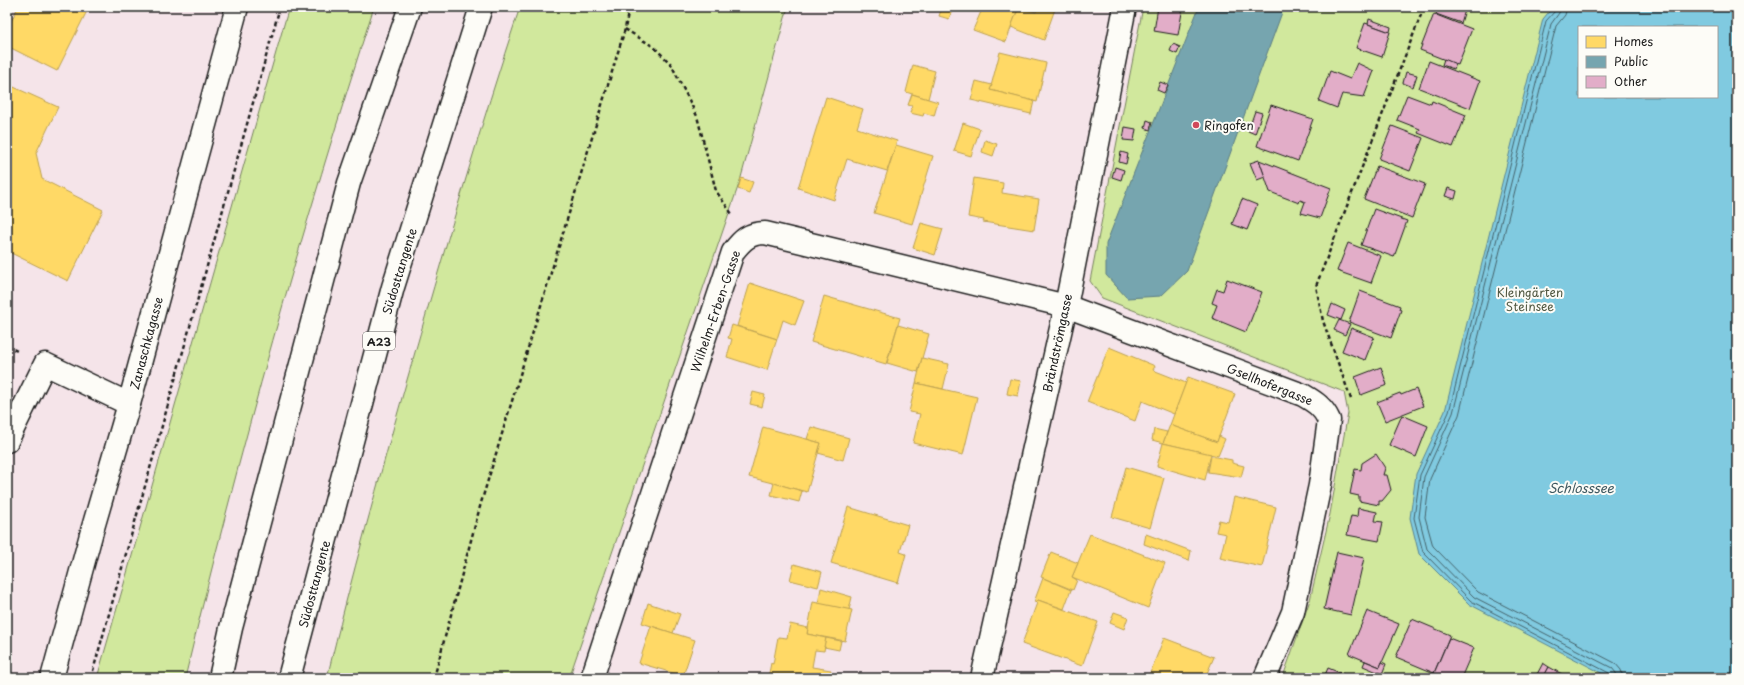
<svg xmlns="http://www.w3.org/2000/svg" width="1744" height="685" font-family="'Playpen Sans',sans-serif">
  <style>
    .green { fill: #d1e89d; stroke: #76825c; fill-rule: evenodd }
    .water { fill: #80cae0; stroke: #588492; fill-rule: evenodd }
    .homes { fill: #ffd966; stroke: #bba050 }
    .public { fill: #76a5af; stroke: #5b7c83 }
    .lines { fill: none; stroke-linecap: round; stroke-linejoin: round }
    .shore { stroke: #44626a; stroke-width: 1 }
    .building { fill: #e2adc8; stroke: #1c1c1c }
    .minor-casing { stroke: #1c1c1c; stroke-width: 25 }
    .highway-casing { stroke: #1c1c1c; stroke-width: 25 }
    .path { stroke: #1c1c1c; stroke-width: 2.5; stroke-dasharray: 4 3; stroke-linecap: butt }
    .minor { stroke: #fdfcf7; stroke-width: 22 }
    .highway { stroke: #fdfcf7; stroke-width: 22 }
    .poi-dot { fill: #d1495b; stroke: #fdfcf7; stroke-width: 1.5 }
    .labels { text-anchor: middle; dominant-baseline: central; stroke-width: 4; stroke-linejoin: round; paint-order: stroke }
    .shield { fill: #fdfcf7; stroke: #605f5e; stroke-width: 1 }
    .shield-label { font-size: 11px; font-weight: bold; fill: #1c1c1c }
    .poi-label { font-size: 12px; fill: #1c1c1c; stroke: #fdfcf7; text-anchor: start }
    .street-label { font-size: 12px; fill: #1c1c1c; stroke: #fdfcf7 }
    .park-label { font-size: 12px; fill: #525943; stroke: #fdfcf7 }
    .water-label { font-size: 13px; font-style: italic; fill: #3f5961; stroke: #fdfcf7 }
  </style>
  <rect width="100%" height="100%" fill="#f5e4e9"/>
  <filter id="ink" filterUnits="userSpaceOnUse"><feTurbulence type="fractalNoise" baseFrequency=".025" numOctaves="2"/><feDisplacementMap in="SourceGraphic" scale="8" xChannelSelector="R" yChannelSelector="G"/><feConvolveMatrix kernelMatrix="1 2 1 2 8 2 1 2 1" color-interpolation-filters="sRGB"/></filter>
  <g filter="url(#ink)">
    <!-- green -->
    <g class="green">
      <path d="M289,7H374C302,228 239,452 185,678H97Z"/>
      <path d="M520,7H788L740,181L569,678H327C351,578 379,479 407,380C443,255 479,130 520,7Z"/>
      <path d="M1143,7H1737V678H1294L1284,674L1310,600L1330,514L1348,413L1344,392L1102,298L1090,281ZM1579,27H1717V97H1579Z"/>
    </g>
    <!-- water -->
    <path class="water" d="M1553,7H1732L1737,9V678H1611L1469,604L1419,554L1410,518L1416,474L1445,411L1543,19ZM1579,27H1717V97H1579Z"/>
    <!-- homes -->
    <g class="homes">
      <polygon points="18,7 89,7 57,71 7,46 7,30"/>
      <polygon points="942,7 953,7 949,19 939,16"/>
      <polygon points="983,7 1018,8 1006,42 973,30"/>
      <polygon points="1019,7 1036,12 1038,7 1050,7 1055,9 1044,40 1011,27"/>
      <polygon points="1000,52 1046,63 1037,102 990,90"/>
      <polygon points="913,65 935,71 928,99 906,92"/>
      <polygon points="976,81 992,85 990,90 1034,101 1031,114 971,100"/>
      <polygon points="7,84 58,107 36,153 42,179 103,210 68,281 11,253 7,254 7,190 9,187 7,183"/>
      <polygon points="912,94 938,102 934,116 924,113 923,116 910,113 912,106 908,105"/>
      <polygon points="826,97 863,109 857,128 897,141 887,171 847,159 834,200 798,188"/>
      <polygon points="963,123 980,129 971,156 954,151"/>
      <polygon points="985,140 997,144 993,156 982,152"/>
      <polygon points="896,145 933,156 912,224 874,213"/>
      <polygon points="741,178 753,182 749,193 738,189"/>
      <polygon points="974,178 1003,183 1002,193 1039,199 1034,230 983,222 984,220 968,217"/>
      <polygon points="921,223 943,229 935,255 913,248"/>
      <polygon points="750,283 804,301 795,325 783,320 777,339 737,326"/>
      <polygon points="824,296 900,318 886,364 811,342"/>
      <polygon points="732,325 777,339 767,370 727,357 732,339 728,338"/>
      <polygon points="898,325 929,334 918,372 887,363"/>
      <polygon points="1109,347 1155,366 1153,370 1186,383 1174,414 1142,401 1135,421 1087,402"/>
      <polygon points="922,358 949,364 943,389 916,383"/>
      <polygon points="1188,377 1235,394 1217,442 1170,425"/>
      <polygon points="1010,379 1021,381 1018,396 1007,394"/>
      <polygon points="916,383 977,397 963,455 913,443 920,414 909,412"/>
      <polygon points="753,392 765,395 762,407 750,404"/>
      <polygon points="1170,425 1217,442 1219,436 1225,439 1218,456 1163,443"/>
      <polygon points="763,427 821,443 807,492 749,477"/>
      <polygon points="811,427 849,438 843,460 818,453 821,443 807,439"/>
      <polygon points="1154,429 1167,432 1163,443 1152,440"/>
      <polygon points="1163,443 1211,454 1205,480 1157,466"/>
      <polygon points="1211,456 1232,460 1232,463 1244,466 1241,477 1208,472"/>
      <polygon points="1126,467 1164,478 1150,528 1112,517"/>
      <polygon points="774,483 802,491 799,502 771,495"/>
      <polygon points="1234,497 1276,507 1262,567 1220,558 1226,534 1216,532 1219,520 1228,522"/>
      <polygon points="848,507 908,525 900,552 906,554 898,583 831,563"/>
      <polygon points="1090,534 1165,563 1148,608 1072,577"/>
      <polygon points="1146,534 1191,551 1189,561 1144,544"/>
      <polygon points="1051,552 1078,563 1072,577 1077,580 1073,590 1041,577"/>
      <polygon points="794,564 822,572 818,587 790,580"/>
      <polygon points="1043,578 1071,590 1064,609 1038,600 1037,603 1034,602"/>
      <polygon points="821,588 852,597 849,610 818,604"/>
      <polygon points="1038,600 1098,622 1082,666 1022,644"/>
      <polygon points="813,602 852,610 845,641 807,634"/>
      <polygon points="648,603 680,614 673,633 642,623"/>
      <polygon points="1114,612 1128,617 1124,629 1110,623"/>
      <polygon points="790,624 808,628 807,634 826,638 824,651 815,650 812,667 831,670 829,678 768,678 771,663 773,664 778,637 787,638"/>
      <polygon points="651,626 695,640 683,676 639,663"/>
      <polygon points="826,638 841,641 839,650 824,647"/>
      <polygon points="1164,638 1214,657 1205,678 1148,678"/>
    </g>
    <!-- public -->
    <polygon class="public" points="1199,7 1284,7 1187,271 1161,296 1127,298 1106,275 1106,244"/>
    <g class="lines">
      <!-- shore -->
      <g class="shore">
        <polyline points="1556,7 1555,11 1546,21 1449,412 1420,475 1414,518 1423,552 1471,601 1609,673 1612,678"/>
        <polyline points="1561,7 1559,13 1551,24 1453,413 1424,477 1419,517 1427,549 1474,597 1612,668 1616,673 1617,678"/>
        <polyline points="1567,7 1565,15 1556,26 1459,415 1430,479 1425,517 1433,546 1478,592 1615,663 1621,670 1623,678"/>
      </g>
    </g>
    <!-- building -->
    <g class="building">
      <polygon points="1158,7 1183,7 1178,35 1154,31"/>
      <polygon points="1438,7 1466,7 1461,23 1436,14"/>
      <polygon points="1434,14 1472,29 1458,65 1420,50"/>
      <polygon points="1369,19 1391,27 1390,32 1368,24"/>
      <polygon points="1365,23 1390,32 1382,57 1356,48"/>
      <polygon points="1173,44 1180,47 1177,54 1170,51"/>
      <polygon points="1444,59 1456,64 1454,69 1442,65"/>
      <polygon points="1429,61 1480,81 1470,108 1419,88"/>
      <polygon points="1357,63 1374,71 1364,97 1342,94 1337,108 1319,101 1330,71 1350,79"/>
      <polygon points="1406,72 1417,75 1413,87 1403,83"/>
      <polygon points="1160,82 1168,85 1164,93 1157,90"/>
      <polygon points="1407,95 1431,104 1432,101 1466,115 1453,147 1418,133 1420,129 1397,120"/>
      <polygon points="1271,105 1313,119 1298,161 1257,146"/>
      <polygon points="1255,111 1262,113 1255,134 1248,131"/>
      <polygon points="1147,120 1152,122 1150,130 1145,128"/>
      <polygon points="1392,126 1423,138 1410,171 1379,159"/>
      <polygon points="1125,127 1136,129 1134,141 1123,140"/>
      <polygon points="1121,152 1128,154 1126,164 1119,162"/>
      <polygon points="1259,160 1331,188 1320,218 1301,213 1305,202 1300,200 1299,203 1270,192"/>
      <polygon points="1259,160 1265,177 1257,180 1250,163"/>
      <polygon points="1377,166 1425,184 1412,218 1364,199"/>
      <polygon points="1115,167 1124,170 1121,180 1112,177"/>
      <polygon points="1448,188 1457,191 1455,199 1445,196"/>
      <polygon points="1242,199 1257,205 1247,230 1232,224"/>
      <polygon points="1374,209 1407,221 1394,257 1361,245"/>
      <polygon points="1348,243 1381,256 1371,283 1337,271"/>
      <polygon points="1227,279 1262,292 1246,332 1212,318 1217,305 1212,303 1217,289 1223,291"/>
      <polygon points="1360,291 1400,306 1399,309 1401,310 1391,338 1349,322"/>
      <polygon points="1332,304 1345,310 1341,320 1328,315"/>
      <polygon points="1339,320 1350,324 1345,335 1334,330"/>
      <polygon points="1351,328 1374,337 1365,360 1342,351"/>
      <polygon points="1381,367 1387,385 1361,395 1355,377"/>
      <polygon points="1416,389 1423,406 1385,421 1377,402 1400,393 1401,395"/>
      <polygon points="1402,415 1428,426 1416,457 1389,445"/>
      <polygon points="1376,454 1385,468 1383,475 1387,475 1391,490 1382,501 1379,501 1379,505 1359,501 1359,496 1350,494 1355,469 1361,470 1362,463"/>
      <polygon points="1358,508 1377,512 1375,521 1383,522 1379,541 1347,535 1351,516 1357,517"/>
      <polygon points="1337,552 1364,558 1351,615 1324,609"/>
      <polygon points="1367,611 1399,624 1380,667 1349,654"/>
      <polygon points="1412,619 1450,635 1434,673 1396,657"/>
      <polygon points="1449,638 1474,648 1461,678 1432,678"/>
      <polygon points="1365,661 1380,667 1382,662 1386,664 1382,674 1363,666"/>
      <polygon points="1543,663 1549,667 1543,678 1535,678"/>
      <polygon points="1549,667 1569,678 1543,678"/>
      <polygon points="1328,668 1350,677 1350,678 1332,678 1325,675"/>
    </g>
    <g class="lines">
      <defs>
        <g id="minor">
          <polyline points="7,441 45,364 129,404"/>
          <polyline points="52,678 92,531 129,404 237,7"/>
          <path d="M592,678L733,252C742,240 749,233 765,233L1066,306L1303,395C1315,402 1323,407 1329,420L1320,485L1293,612L1265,678"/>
          <polyline points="982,678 1066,306 1125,7"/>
        </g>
        <g id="highway">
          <polyline points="220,678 231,628 349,183 410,7"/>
          <polyline points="289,678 393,287 481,7"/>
        </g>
      </defs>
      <!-- minor casing -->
      <use href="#minor" class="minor-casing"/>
      <!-- highway casing -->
      <use href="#highway" class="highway-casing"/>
      <!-- path -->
      <g class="path">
        <polyline points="625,29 654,47 671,64 697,116 716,191 732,214"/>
        <polyline points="7,346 19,352"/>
        <polyline points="1351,399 1323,321 1316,286 1424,7"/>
        <polyline points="1298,675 1307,678"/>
        <polyline points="91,678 280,7"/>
        <polyline points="434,678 481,503 625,29 629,7"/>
      </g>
      <!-- minor -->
      <use href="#minor" class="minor"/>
      <!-- highway -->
      <use href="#highway" class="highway"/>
    </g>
  </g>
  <!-- markers -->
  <circle class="poi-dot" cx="1196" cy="125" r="4"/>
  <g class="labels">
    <!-- shield labels -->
    <rect class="shield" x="363" y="332" width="32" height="18" rx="3"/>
    <g class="shield-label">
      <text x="379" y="341">A23</text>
    </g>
    <!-- poi labels -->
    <g class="poi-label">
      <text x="1204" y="125">Ringofen</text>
    </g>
    <!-- street labels -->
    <g class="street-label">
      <text transform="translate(399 271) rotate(-73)">Südosttangente</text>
      <text transform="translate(715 311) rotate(-71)">Wilhelm-Erben-Gasse</text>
      <text transform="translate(146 343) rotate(-75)">Zanaschkagasse</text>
      <text transform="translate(1057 343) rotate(-78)">Brändströmgasse</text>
      <text transform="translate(1270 384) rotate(22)">Gsellhofergasse</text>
      <text transform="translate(314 584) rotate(-75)">Südosttangente</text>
    </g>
    <!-- park labels -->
    <g class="park-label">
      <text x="1530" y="292">Kleingärten<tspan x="1530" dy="14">Steinsee</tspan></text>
    </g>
    <!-- water labels -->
    <g class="water-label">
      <text x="1581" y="487">Schlosssee</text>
    </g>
  </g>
  <!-- margin -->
  <rect width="1744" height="685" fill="none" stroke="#fdfcf7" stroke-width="24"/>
  <rect x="12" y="12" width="1720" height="661" fill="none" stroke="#1c1c1c" stroke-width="1.5" filter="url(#ink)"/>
  <!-- legend -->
  <rect x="1578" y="26" width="140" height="72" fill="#fdfcf7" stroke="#a3a29f"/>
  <rect x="1586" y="36" width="20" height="12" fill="#ffd966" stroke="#a3a29f"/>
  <text x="1614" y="46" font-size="12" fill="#1c1c1c">Homes</text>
  <rect x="1586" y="56" width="20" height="12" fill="#76a5af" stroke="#a3a29f"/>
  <text x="1614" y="66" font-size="12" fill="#1c1c1c">Public</text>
  <rect x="1586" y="76" width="20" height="12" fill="#e2adc8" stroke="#a3a29f"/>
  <text x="1614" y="86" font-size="12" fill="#1c1c1c">Other</text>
</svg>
